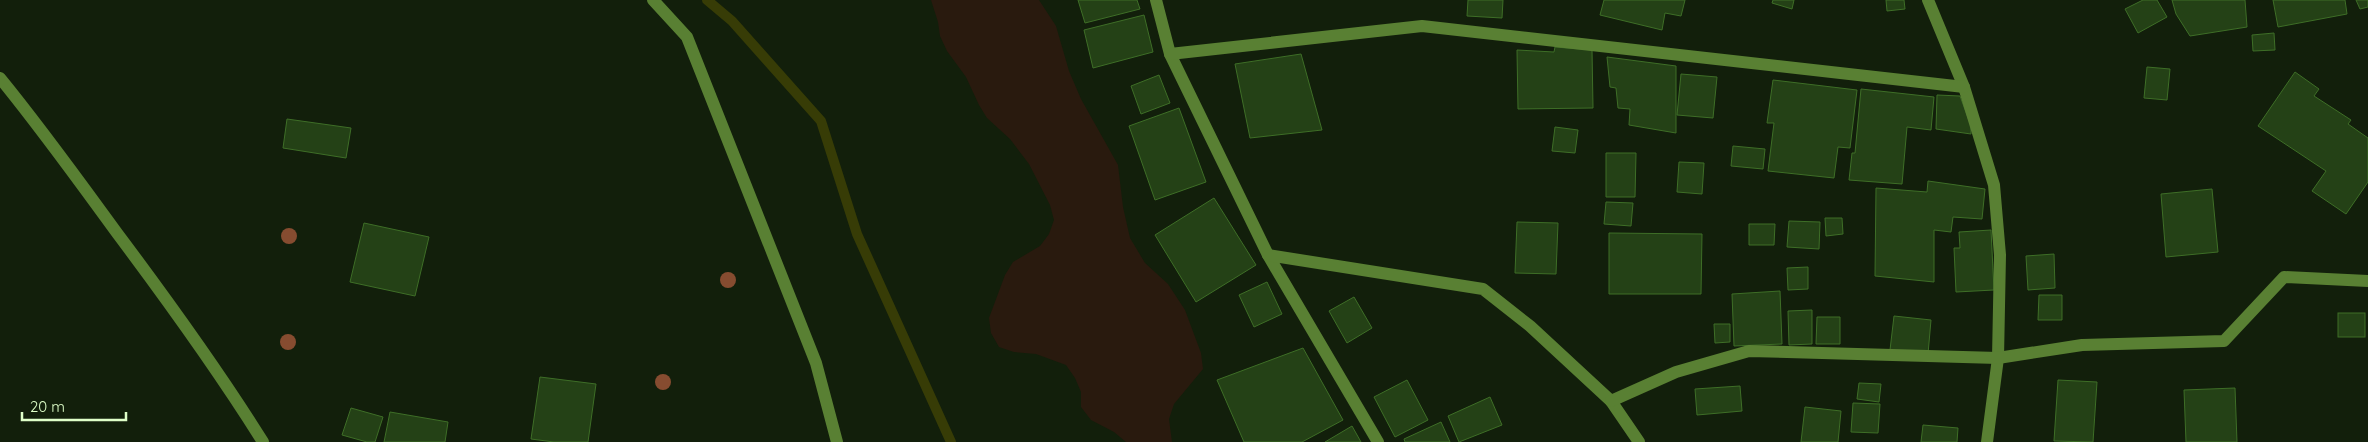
<svg xmlns="http://www.w3.org/2000/svg" width="2368" height="442" font-family="Quicksand,sans-serif">
  <style>
    .green { fill: #291a0e }
    .lines { fill: none; stroke-linecap: round; stroke-linejoin: round }
    .stream { stroke: #373c06; stroke-width: 10 }
    .building { fill: #244116; stroke: #3e6e27 }
    .minor { stroke: #598033; stroke-width: 12 }
    .tree { fill: #864c30 }
  </style>
  <rect width="100%" height="100%" fill="#121f0b"/>
  <!-- green -->
  <polygon class="green" points="931,0 1039,0 1056,26 1069,71 1081,99 1118,165 1123,207 1130,238 1145,263 1168,284 1185,310 1201,353 1203,369 1174,404 1169,419 1172,442 1126,442 1114,432 1091,420 1081,407 1081,392 1075,378 1066,365 1036,354 1014,352 999,347 991,333 989,318 1005,275 1013,262 1040,246 1049,234 1054,220 1050,205 1029,164 1010,139 987,118 979,105 966,77 947,51 940,36 938,22"/>
  <g class="lines">
    <!-- stream -->
    <polyline class="stream" points="707,0 732,21 821,121 857,234 951,442"/>
  </g>
  <!-- building -->
  <g class="building">
    <polygon points="1078,0 1137,0 1140,9 1085,23"/>
    <polygon points="1468,0 1503,0 1502,18 1467,16"/>
    <polygon points="1604,0 1685,0 1681,16 1665,13 1662,30 1600,15"/>
    <polygon points="1773,0 1794,0 1792,9 1772,3"/>
    <polygon points="1886,0 1904,0 1905,9 1887,11"/>
    <polygon points="2143,0 2157,0 2167,17 2138,33 2125,9"/>
    <polygon points="2172,0 2245,0 2247,27 2190,36 2176,14"/>
    <polygon points="2273,0 2345,0 2347,14 2278,27"/>
    <polygon points="2356,0 2368,0 2368,7 2360,9"/>
    <polygon points="1144,15 1153,52 1093,68 1084,30"/>
    <polygon points="2274,33 2275,50 2253,51 2252,35"/>
    <polygon points="1555,47 1592,50 1593,108 1518,109 1517,50 1554,52"/>
    <polygon points="1301,54 1322,130 1250,138 1235,64"/>
    <polygon points="1607,57 1676,66 1676,133 1629,125 1630,109 1618,108 1616,88 1610,87"/>
    <polygon points="2147,67 2170,69 2167,100 2144,98"/>
    <polygon points="2295,72 2319,89 2314,96 2351,120 2348,124 2368,138 2368,182 2346,214 2312,191 2326,171 2258,126"/>
    <polygon points="1681,74 1717,77 1713,118 1677,115"/>
    <polygon points="1159,75 1170,103 1141,114 1131,86"/>
    <polygon points="1773,80 1857,90 1850,148 1838,147 1834,178 1768,171 1774,123 1767,123"/>
    <polygon points="1861,89 1934,97 1931,130 1907,127 1902,184 1849,180 1852,153 1855,153"/>
    <polygon points="1937,95 1960,96 1971,126 1971,134 1936,129"/>
    <polygon points="1179,108 1206,182 1155,200 1129,126"/>
    <polygon points="287,119 351,128 346,158 283,148"/>
    <polygon points="1555,127 1578,130 1575,153 1552,151"/>
    <polygon points="1733,146 1765,149 1763,169 1731,166"/>
    <polygon points="1606,153 1636,153 1635,197 1606,197"/>
    <polygon points="1679,162 1704,163 1702,194 1677,192"/>
    <polygon points="1928,181 1985,189 1982,219 1953,217 1951,232 1934,230 1934,282 1875,276 1876,188 1927,192"/>
    <polygon points="2212,189 2218,252 2166,257 2161,194"/>
    <polygon points="1214,198 1256,265 1196,302 1155,235"/>
    <polygon points="1606,202 1633,203 1631,226 1604,224"/>
    <polygon points="1825,218 1842,218 1843,234 1826,236"/>
    <polygon points="1789,221 1820,222 1819,249 1787,247"/>
    <polygon points="1517,222 1558,223 1556,274 1515,273"/>
    <polygon points="364,223 429,237 415,296 350,282"/>
    <polygon points="1749,224 1775,224 1774,245 1749,245"/>
    <polygon points="1991,230 1994,290 1956,292 1954,248 1960,248 1959,232"/>
    <polygon points="1609,233 1702,234 1701,294 1609,294"/>
    <polygon points="2054,254 2055,288 2028,290 2026,256"/>
    <polygon points="1808,267 1808,289 1788,290 1787,268"/>
    <polygon points="1267,282 1282,314 1254,327 1239,295"/>
    <polygon points="1780,291 1782,344 1734,346 1732,294"/>
    <polygon points="2039,295 2062,295 2062,320 2038,320"/>
    <polygon points="1354,297 1372,328 1347,343 1329,311"/>
    <polygon points="1812,310 1812,344 1789,345 1788,311"/>
    <rect x="2338" y="313" width="27" height="24"/>
    <polygon points="1894,316 1931,320 1928,354 1890,350"/>
    <polygon points="1817,317 1840,317 1840,344 1816,344"/>
    <polygon points="1714,324 1730,324 1730,342 1715,343"/>
    <polygon points="1303,348 1343,420 1302,442 1244,442 1217,380"/>
    <polygon points="540,377 596,384 588,442 554,442 531,439"/>
    <polygon points="1407,380 1428,420 1395,437 1374,397"/>
    <polygon points="2058,380 2097,382 2093,442 2054,441"/>
    <polygon points="1859,383 1881,384 1879,402 1857,399"/>
    <polygon points="1740,386 1742,411 1697,415 1695,389"/>
    <polygon points="2235,388 2237,442 2186,442 2184,390"/>
    <polygon points="1490,397 1502,425 1459,442 1448,416"/>
    <polygon points="1853,403 1880,404 1878,433 1851,432"/>
    <polygon points="1805,407 1841,411 1838,442 1801,442"/>
    <polygon points="351,408 383,417 375,442 367,442 342,435"/>
    <polygon points="390,412 448,422 445,442 384,442"/>
    <polygon points="1441,422 1450,442 1405,442 1404,439"/>
    <polygon points="1923,425 1958,428 1957,442 1921,442"/>
    <polygon points="1352,426 1361,442 1325,442"/>
  </g>
  <g class="lines">
    <!-- minor -->
    <g class="minor">
      <polyline points="653,0 687,37 816,363 837,442"/>
      <polyline points="1156,0 1170,54 1268,255 1378,442"/>
      <polyline points="1928,0 1964,87 1994,185 2000,255 1998,358 1987,442"/>
      <polyline points="1170,54 1422,26 1964,87"/>
      <path d="M0,78C41,128 79,181 117,233C168,301 218,370 263,442"/>
      <polyline points="1268,255 1483,289 1530,326 1611,401 1639,442"/>
      <polyline points="1611,401 1676,372 1749,351 1998,358 2082,345 2224,341 2284,277 2368,281"/>
    </g>
  </g>
  <!-- trees -->
  <g class="tree">
    <circle cx="289" cy="236" r="8"/>
    <circle cx="728" cy="280" r="8"/>
    <circle cx="288" cy="342" r="8"/>
    <circle cx="663" cy="382" r="8"/>
  </g>
  <!-- scale -->
  <path d="M22 412v8h104v-8" fill="none" stroke="#dfffc9" stroke-width="2.5"/>
  <text x="30" y="412" font-size="15" fill="#dfffc9" stroke="#121f0b" stroke-width="4" paint-order="stroke">20 m</text>
</svg>
